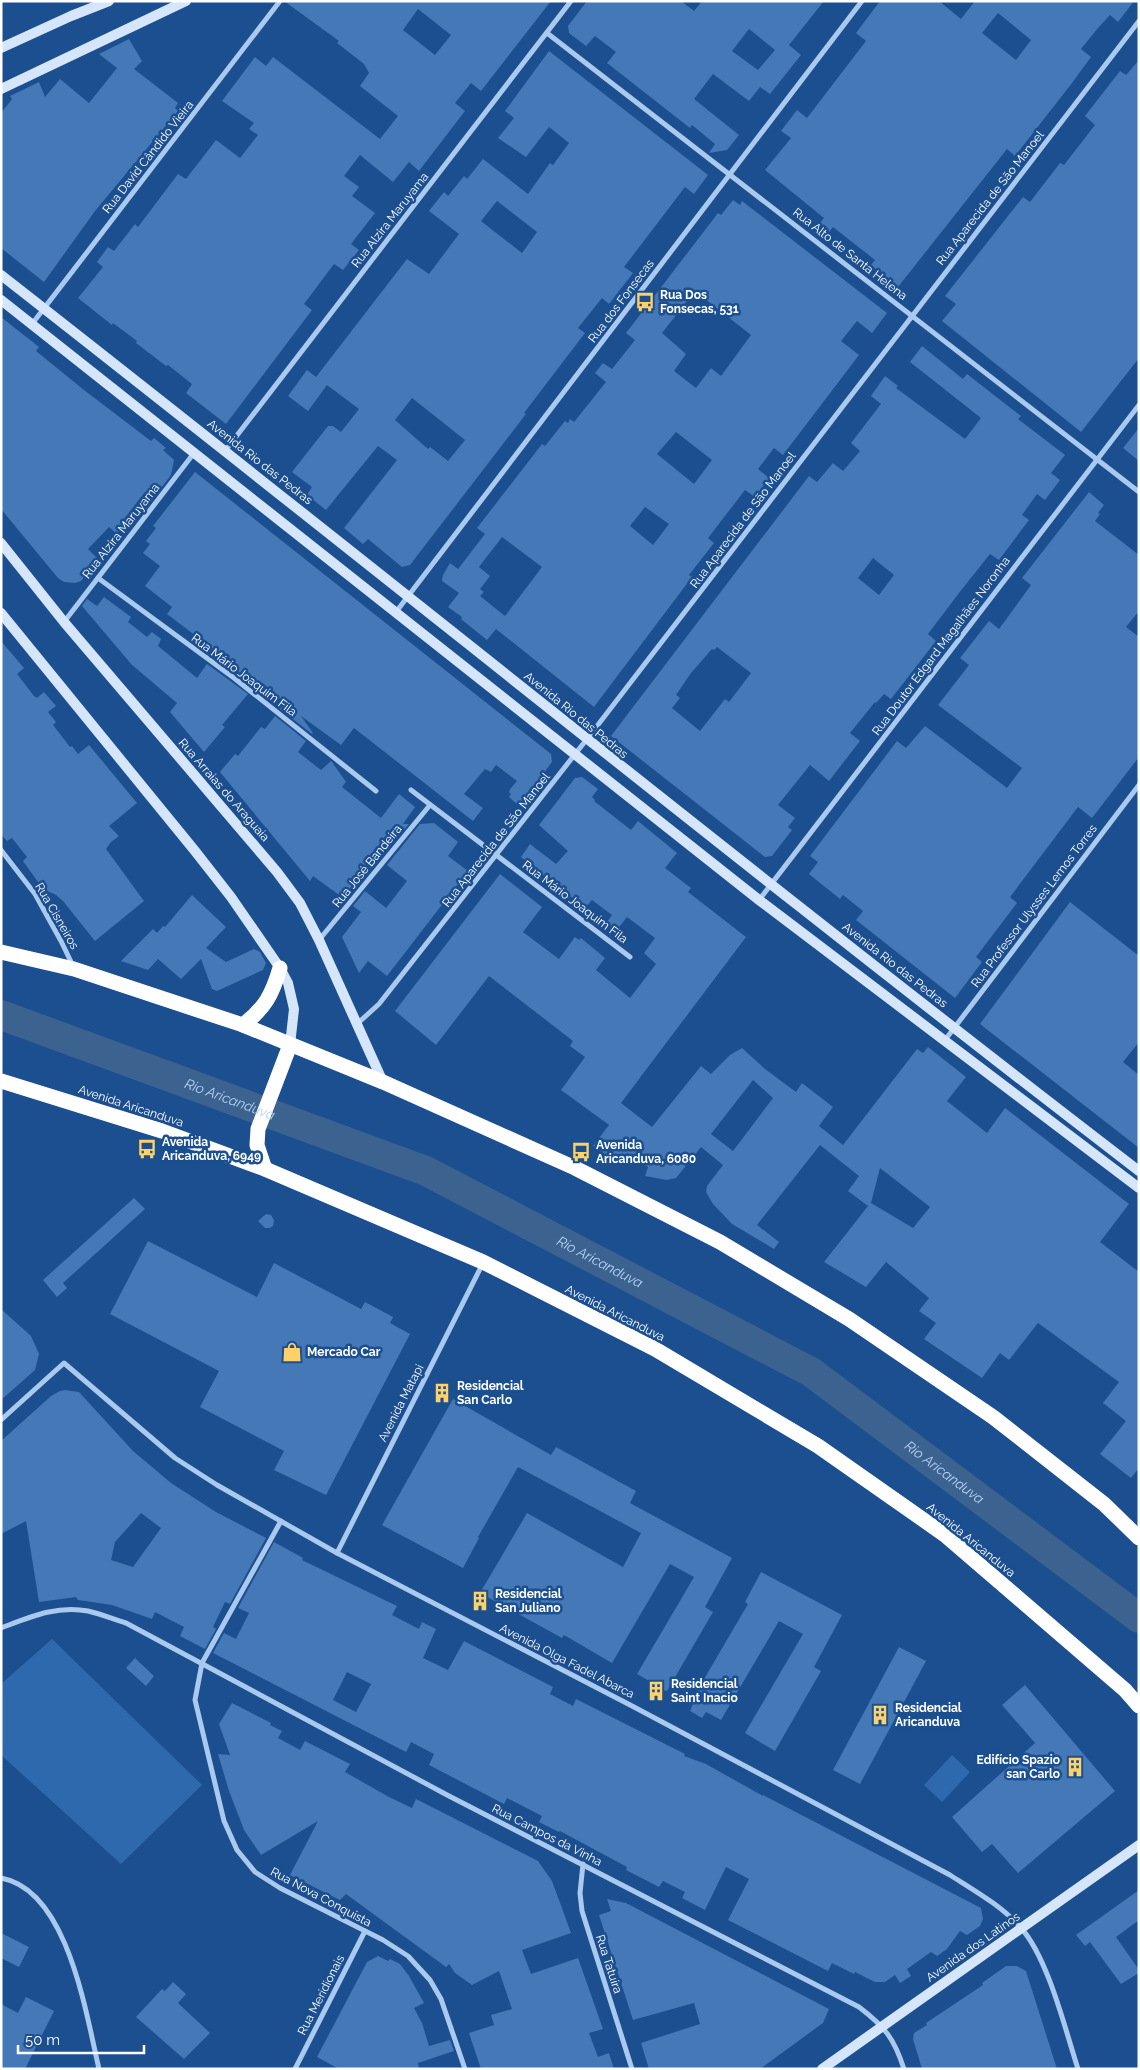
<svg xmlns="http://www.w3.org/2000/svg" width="1140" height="2070" font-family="Raleway,sans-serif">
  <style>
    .green { fill: #2e69ad }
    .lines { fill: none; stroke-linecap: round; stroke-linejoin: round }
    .river { stroke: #3c6290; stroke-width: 30 }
    .building { fill: #4478b7; fill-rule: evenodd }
    .street { stroke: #a9c9ee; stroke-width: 5 }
    .secondary { stroke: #d6e6fa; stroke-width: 10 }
    .highway { stroke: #fff; stroke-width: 15 }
    .labels { text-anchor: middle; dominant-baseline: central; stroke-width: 5; stroke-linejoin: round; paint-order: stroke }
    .street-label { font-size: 12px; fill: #fff; stroke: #1b4f8f }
    .poi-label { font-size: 12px; font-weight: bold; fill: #fff; stroke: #1b4f8f; text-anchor: start }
    .water-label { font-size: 14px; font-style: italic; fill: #b5d3f5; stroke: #1b4f8f }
  </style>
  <rect width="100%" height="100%" fill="#1b4f8f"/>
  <!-- green -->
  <g class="green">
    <polygon points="52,1639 202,1785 121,1864 1,1755 1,1684"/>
    <polygon points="952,1755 970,1772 942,1802 924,1785"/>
  </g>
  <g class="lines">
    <!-- river -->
    <path class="river" id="s1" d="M1,1015L426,1171L811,1372L1139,1618"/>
  </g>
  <!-- building -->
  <g class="building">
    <path d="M284,1H551L481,91L471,83L455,103L465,111L419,171L409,162L393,182L360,155L344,176L359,187L352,196L375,213L351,244L359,250L343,270L334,264L304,304L312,310L226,424L186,393L192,384L168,365L166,366L136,343L137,341L113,323L112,325L78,298L103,267L97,262L108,247L114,251L135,224L138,227L178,174L186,179L216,140L240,158L258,135L249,129L254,123L222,101L255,57L266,66L273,57L380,139L398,116L360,86L369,73L364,64L337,43L339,41ZM418,9L451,35L435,55L403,30Z"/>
    <path d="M587,1H681L694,11L702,1H824L789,45L801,55L770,94L760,87L749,101L713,74L694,99L739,135L727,150L709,153L715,144L692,125L690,128L607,63L616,52L595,36L586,46L569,33L568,26ZM749,29L775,50L758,70L732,51Z"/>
    <path d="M880,1H939L961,19L975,1H1134L1118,22L1110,15L1098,28L1081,49L1091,57L1072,83L1015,156L1007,149L898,287L871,265L875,260L833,227L829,232L819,224L824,218L765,170L791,138L781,131L797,110L807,118L866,41L856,33ZM998,13L1031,40L1016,60L982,33Z"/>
    <polygon points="129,39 142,61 134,69 178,103 175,108 178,111 95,211 44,282 1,248 1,113 12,99 10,96 39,82 45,97 60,79 89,103 117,68 99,54"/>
    <path d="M549,51L708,175L694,194L685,187L624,267L633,273L609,304L602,298L578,328L585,333L524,413L526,414L410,565L402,567L368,539L363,544L344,528L397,460L378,446L326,510L307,495L312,487L292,472L328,426H333L341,432L359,409L327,385L308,411L288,396L307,370L316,377L407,259L429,274L459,234L429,211L444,192L448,196L464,176L467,179L483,159L528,194L550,163L553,165L569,143L549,127L526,157L498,138L514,118L505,111ZM497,201L537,232L522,253L481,221ZM412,398L465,440L448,461L430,447L428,449L395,420Z"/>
    <polygon points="1139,60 1139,358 1081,432 942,321 956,304 945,296 1023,197 1030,202 1060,163 1064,165 1095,125 1085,116 1120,71 1126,75"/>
    <path d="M733,200L740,205L742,201L887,313L872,333L857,321L841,341L859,355L783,455L774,448L758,469L769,478L755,497L745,490L708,538L714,543L689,575L692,577L594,707L496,629L487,640L461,619L462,617L448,607L459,593L442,581L443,575L450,563L458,569L485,534L477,528L542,444L545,446L565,421L568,423L570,419L574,422L606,382L595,373L603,363L612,369L635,340L626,333L718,213L721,215ZM695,291L751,335L721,376L711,368L696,388L674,371L686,354L662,333ZM676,432L712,460L694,484L657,454ZM645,507L669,524L653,545L630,526ZM502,537L542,567L505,616L480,596L484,592L480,589L490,576L479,567Z"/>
    <polygon points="1,317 39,347 36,351 84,390 151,441 154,438 166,448 163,450 174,460 171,475 153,499 145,492 124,519 127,522 117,534 109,527 88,549 98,559 81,581 75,583 64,582 58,578 1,509"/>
    <path d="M922,346L963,379L967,374L1021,416L1018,419L1065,455L1051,473L1060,480L1045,500L1037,494L1022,515L1029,520L999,560L990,554L959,593L928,634L936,641L891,699L884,694L876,703L875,702L850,733L860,741L829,781L810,765L778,805L795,818L788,827L792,830L772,856L765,857L611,736L809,476L817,482L833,463L843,471L860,451L851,443L881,404L871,396L885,376L898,386L896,388L965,439L981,418L910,362ZM873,558L894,575L879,595L858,578ZM717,647L751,673L729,702L725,699L700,731L672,708L680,698L676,695L691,673L712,649L714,650Z"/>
    <polygon points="1139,428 1139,461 1123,448"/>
    <polygon points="195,472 551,754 552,762 519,806 509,797 511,794 509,792 511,788 517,781 496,765 491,772 485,769 464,794 483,808 473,821 354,728 341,745 301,716 313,733 312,734 280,709 285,703 258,682 253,688 213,657 217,652 167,614 172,607 145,586 160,566 143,553 150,544 146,541 156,528 153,526"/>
    <polygon points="1089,492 1104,505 1098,513 1100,514 1095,521 1139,555 1139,611 1126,627 1139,637 1139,757 1092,818 1078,807 1010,897 1017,903 976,957 982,962 955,998 856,920 863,911 843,895 840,899 809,874 818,862 810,856 897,741 906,748 925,726 1007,788 1022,768 938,705 969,665 960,658 989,621 999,629 1031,585 1022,578"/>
    <polygon points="104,597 131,617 128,622 147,637 152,632 161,639 158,646 197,678 207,664 248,694 222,725 225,727 204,752 170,712 177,703 132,665 82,606 87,599 97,606"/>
    <polygon points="1,641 24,668 17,674 34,696 37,698 44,692 56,706 48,712 56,722 53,725 70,747 72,746 78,754 89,745 137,803 109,826 119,836 111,842 106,849 144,901 95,941 63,901 56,895 43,889 23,861 27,857 12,838 7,841 1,834"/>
    <polygon points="275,716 306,741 298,752 321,770 331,761 332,762 346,782 342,787 381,818 399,794 415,807 403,824 409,824 380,859 377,858 346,900 313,876 310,881 220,772 235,754 238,756 261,727 265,729"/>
    <path d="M582,777L598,789L592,797L595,800L594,801L631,830L638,821L677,853L665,868L691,888L688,892L746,937L621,1103L652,1127L701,1066L711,1074L730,1055L742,1048L765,1069L796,1092L802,1083L833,1107L819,1126L843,1145L917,1049L923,1053L928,1047L966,1077L947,1101L987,1133L1005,1108L1129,1204L1100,1242L1139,1272V1468L1131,1478L1100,1454L1126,1421L1103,1403L1119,1382L1038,1323L1009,1360L1000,1353L982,1378L924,1339L936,1323L919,1311L929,1298L886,1262L866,1287L824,1262L868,1206L848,1191L859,1176L820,1145L757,1225L779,1242L774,1249L732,1224L713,1204L706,1192L707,1186L723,1165L701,1147L676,1178L667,1180L645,1176L648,1167L626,1154L624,1156L623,1155L617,1162L593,1146L609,1125L561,1090L585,1057L570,1046L573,1041L489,976L436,1045L395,1011L500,874L542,907L523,932L559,959L575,937L579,940L581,938L605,958L596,970L630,998L656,964L644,953L655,938L627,917L616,931L606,923L612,915L592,900L585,908L521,857L530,844L556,864L568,851L539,825L575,778ZM753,1080L773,1098L733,1151L711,1134ZM880,1168L930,1207L913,1228L871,1203Z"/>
    <polygon points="434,823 458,842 448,856 468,871 387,976 368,961 359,973 342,937 361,912 353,906 365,891 386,908 407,881 387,865 420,824"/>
    <polygon points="192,895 226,927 206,948 226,962 254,949 260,952 266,963 263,970 217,991 212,989 201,959 181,979 158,959 148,970 121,961 153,929 157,933 163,926 165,927"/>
    <polygon points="1070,902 1139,956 1139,1042 1123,1062 1139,1075 1139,1148 980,1024"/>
    <polygon points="134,1198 145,1209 63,1283 67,1288 57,1297 43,1280"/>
    <polygon points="266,1214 271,1215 274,1220 273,1226 270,1228 265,1228 258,1221"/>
    <polygon points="148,1241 257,1297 274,1263 361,1309 365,1302 393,1317 390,1323 410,1334 326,1495 274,1470 284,1451 200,1407 219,1371 110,1314"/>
    <polygon points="1,1309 31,1336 39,1354 35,1370 1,1400"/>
    <path d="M65,1390L79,1392L133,1451L171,1483L216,1512L266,1538L230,1604L225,1602L213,1627L216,1629L205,1649L180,1636L184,1627L155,1612L152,1619L112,1605L78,1600L76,1597L39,1602L26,1521L1,1534V1441L51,1396L60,1391ZM141,1513L161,1528L133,1567L111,1560L115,1542Z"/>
    <polygon points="453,1399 551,1455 556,1447 636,1491 630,1503 732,1558 705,1607 713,1612 667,1691 665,1690 661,1696 648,1689 651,1682 637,1674 694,1577 670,1564 612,1663 564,1635 562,1638 480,1593 527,1513 623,1567 641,1533 518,1467 478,1537 479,1538 463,1568 382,1525"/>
    <path d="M274,1542L303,1558L302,1560L397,1606L392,1615L419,1629L422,1622L436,1629L423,1658L448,1670L464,1641L553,1687L550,1694L573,1706L576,1699L685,1754L684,1756L706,1764L763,1796V1795L981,1908L983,1919L980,1926L967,1935L960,1931L947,1949L937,1956L931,1952L907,1969L911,1976L900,1983L895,1975L885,1982H875L855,1972L854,1974L832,1963L828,1971L728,1920L749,1879L726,1867L705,1910L682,1898L685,1892L663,1881L659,1887L626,1870L627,1867L560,1831L559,1832L539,1822L542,1816L507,1798L504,1804L429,1765L434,1754L411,1742L406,1752L213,1653L224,1633L236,1639L249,1613L238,1608ZM347,1672L371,1684L356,1712L333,1700Z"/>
    <polygon points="761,1572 842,1615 814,1667 821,1671 775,1751 745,1733 803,1634 779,1621 721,1720 706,1712 702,1718 690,1711 693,1704 690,1703 748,1604 745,1602"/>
    <polygon points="899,1647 926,1661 860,1784 833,1770"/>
    <polygon points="135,1658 154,1676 146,1686 126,1668"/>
    <polygon points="1025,1685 1115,1791 1018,1873 992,1844 982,1852 952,1817 1035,1743 1002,1705"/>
    <polygon points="232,1703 271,1723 270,1725 282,1731 278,1738 300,1750 305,1741 350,1764 345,1772 389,1797 412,1808 416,1799 538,1861 552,1881 571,1933 522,1950 531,1974 578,1958 603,2029 589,2033 598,2057 609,2053 614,2069 481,2069 469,2033 494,2025 491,2015 512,2009 499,1971 472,1985 455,1973 449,1964 446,1967 346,1894 340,1900 290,1875 318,1821 261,1855 244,1830 229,1791 218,1754 230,1755 219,1724"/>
    <polygon points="1139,1890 1139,1920 1116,1937 1139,1970 1139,1973 1121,1984 1090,1942 1085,1946 1076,1935"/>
    <polygon points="607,1899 626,1903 829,2009 823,2023 760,2069 649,2069 641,2043 700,2024 694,2003 633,2020 599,1915 611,1911"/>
    <polygon points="1,1933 29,1947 19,1967 1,1958"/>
    <polygon points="378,1956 388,1961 390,1959 400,1964 409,1976 424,2003 414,2008 422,2023 429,2046 450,2040 454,2051 418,2063 419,2069 339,2069 317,2057 367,1962"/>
    <polygon points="1006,1966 1017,1966 1026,1971 1057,2069 922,2069 913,2039 914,2033 927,2025 926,2023 983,1985 982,1983"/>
    <polygon points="173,1982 186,1994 178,2003 210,2033 184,2059 136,2017 162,1989 165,1991"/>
    <polygon points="26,1997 54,2011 25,2069 1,2069 1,2004 18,2013"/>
  </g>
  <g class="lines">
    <!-- street -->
    <g class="street">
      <polyline points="547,33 1139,492"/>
      <polyline points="32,324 280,1"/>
      <polyline points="225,451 571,1"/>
      <polyline points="98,578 234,678 376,791"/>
      <polyline points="396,612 862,1"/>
      <polyline points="64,622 194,453"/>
      <polyline points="411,790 630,957"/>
      <polyline points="1,850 35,894 61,941 73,966"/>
      <polyline points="759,900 1139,405"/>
      <polyline points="319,940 430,805"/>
      <polyline points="357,1024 379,1004 594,730 1139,21"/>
      <polyline points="945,1040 1139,785"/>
      <path d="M1,1420L64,1363L175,1458L217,1485L337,1553L634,1707L950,1875C975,1891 1002,1906 1021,1928C1048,1958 1065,2029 1078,2069"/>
      <polyline points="281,1521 202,1663 195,1700 224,1821 237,1850 255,1872 280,1888 383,1940 408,1956 430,1980 441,1999 465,2069"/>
      <polyline points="337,1553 482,1265"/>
      <path d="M1,1628C30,1617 57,1605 88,1611C101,1614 113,1619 126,1623L449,1796L859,2007C885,2027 894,2038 904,2069"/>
      <polyline points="583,1864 580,1893 582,1911 632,2069"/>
      <path d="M1,1878C68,1890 86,2014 99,2069"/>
      <polyline points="295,2069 365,1931"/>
    </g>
    <!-- secondary -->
    <g class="secondary">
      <polyline points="1,48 71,16 109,1"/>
      <polyline points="1,89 186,1"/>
      <path d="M1,275C381,572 756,877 1139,1171"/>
      <polyline points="1,300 759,900 1139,1188"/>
      <polyline points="1,543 64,622 277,872 300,903 319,940 383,1082"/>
      <polyline points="1,613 195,851 231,897 280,968 288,983 294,1009 290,1045"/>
      <polyline points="822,2069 1139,1845"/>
    </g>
    <!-- highway -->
    <g class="highway">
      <polyline points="1,952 74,969 243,1025 383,1082 575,1168 720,1242 849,1319 993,1417 1104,1504 1139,1538"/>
      <path d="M243,1025C265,1008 272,995 280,968"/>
      <polyline points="1,1081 162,1131 265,1169 483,1262 655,1349 818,1446 945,1535 1125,1690 1139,1706"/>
      <polyline points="265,1169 257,1145 258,1129 290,1045"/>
    </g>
  </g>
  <!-- icons -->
  <defs>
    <symbol id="bus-bare" viewBox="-9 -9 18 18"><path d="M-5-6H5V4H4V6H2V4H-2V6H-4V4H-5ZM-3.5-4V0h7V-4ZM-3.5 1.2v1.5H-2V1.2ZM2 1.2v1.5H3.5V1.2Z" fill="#ffd166" stroke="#1b4f8f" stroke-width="2.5" paint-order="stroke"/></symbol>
    <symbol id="shop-bare" viewBox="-9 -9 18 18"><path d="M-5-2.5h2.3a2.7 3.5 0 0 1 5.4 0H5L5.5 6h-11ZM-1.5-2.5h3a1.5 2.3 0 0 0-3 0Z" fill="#ffd166" stroke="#1b4f8f" stroke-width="2.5" paint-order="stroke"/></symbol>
    <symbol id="building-bare" viewBox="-9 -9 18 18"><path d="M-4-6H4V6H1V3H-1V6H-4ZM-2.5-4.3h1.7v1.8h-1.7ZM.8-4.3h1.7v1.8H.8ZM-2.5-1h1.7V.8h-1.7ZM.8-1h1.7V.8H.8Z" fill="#ffd166" stroke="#1b4f8f" stroke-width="2.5" paint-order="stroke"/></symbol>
  </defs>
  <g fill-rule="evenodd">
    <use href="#bus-bare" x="631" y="288" width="28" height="28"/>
    <use href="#bus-bare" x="133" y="1135" width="28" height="28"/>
    <use href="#bus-bare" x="567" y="1138" width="28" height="28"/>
    <use href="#shop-bare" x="278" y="1338" width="28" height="28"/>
    <use href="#building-bare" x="428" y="1379" width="28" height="28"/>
    <use href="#building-bare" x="466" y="1587" width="28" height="28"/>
    <use href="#building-bare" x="642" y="1677" width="28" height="28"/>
    <use href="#building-bare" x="866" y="1701" width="28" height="28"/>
    <use href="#building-bare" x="1061" y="1753" width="28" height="28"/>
  </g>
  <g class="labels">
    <!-- street labels -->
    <g class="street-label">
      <text transform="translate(148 157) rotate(-52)">Rua David Cândido Vieira</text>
      <text transform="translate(990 198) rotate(-52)">Rua Aparecida de São Manoel</text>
      <text transform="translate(390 220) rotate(-52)">Rua Alzira Maruyama</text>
      <text transform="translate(850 254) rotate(38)">Rua Alto de Santa Helena</text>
      <text transform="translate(621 301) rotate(-53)">Rua dos Fonsecas</text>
      <text transform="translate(260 462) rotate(38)">Avenida Rio das Pedras</text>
      <text transform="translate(743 520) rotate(-53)">Rua Aparecida de São Manoel</text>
      <text transform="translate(121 531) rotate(-52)">Rua Alzira Maruyama</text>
      <text transform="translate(941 646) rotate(-53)">Rua Doutor Edgard Magalhães Noronha</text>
      <text transform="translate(244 675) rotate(37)">Rua Mário Joaquim Fila</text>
      <text transform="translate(576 715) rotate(39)">Avenida Rio das Pedras</text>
      <text transform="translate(224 790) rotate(49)">Rua Arraias do Araguaia</text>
      <text transform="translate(496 840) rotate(-52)">Rua Aparecida de São Manoel</text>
      <text transform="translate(367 866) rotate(-51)">Rua José Bandeira</text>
      <text transform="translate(575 902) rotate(37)">Rua Mário Joaquim Fila</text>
      <text transform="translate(1034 906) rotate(-53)">Rua Professor Ulysses Lemos Torres</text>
      <text transform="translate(57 916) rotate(60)">Rua Cisneiros</text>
      <text transform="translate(895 965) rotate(38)">Avenida Rio das Pedras</text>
      <text transform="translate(131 1106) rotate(18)">Avenida Aricanduva</text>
      <text transform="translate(615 1313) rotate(27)">Avenida Aricanduva</text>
      <text transform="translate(401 1403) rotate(-63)">Avenida Matapi</text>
      <text transform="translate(971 1540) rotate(39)">Avenida Aricanduva</text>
      <text transform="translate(567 1661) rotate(27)">Avenida Olga Fadel Abarca</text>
      <text transform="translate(547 1835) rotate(27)">Rua Campos da Vinha</text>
      <text transform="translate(321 1897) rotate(28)">Rua Nova Conquista</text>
      <text transform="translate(973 1947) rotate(-35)">Avenida dos Latinos</text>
      <text transform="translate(609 1964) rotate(72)">Rua Tatuíra</text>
      <text transform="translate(321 1995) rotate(-63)">Rua Meridionais</text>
    </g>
    <!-- poi labels -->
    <g class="poi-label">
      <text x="660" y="295">Rua Dos<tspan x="660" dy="14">Fonsecas, 531</tspan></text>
      <text x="162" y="1142">Avenida<tspan x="162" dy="14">Aricanduva, 6949</tspan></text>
      <text x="596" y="1145">Avenida<tspan x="596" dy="14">Aricanduva, 6080</tspan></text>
      <text x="307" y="1352">Mercado Car</text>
      <text x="457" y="1386">Residencial<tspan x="457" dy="14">San Carlo</tspan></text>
      <text x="495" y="1594">Residencial<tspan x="495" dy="14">San Juliano</tspan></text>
      <text x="671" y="1684">Residencial<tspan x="671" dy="14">Saint Inacio</tspan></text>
      <text x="895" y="1708">Residencial<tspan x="895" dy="14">Aricanduva</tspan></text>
      <text x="1060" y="1760" text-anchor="end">Edifício Spazio<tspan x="1060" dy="14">san Carlo</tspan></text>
    </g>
    <!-- water labels -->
    <g class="water-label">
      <text stroke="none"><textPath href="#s1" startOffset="244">Rio Aricanduva</textPath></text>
      <text stroke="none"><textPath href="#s1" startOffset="649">Rio Aricanduva</textPath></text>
      <text stroke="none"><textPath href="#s1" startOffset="1054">Rio Aricanduva</textPath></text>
    </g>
  </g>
  <!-- border -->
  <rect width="1140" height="2070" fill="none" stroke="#ffffff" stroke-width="5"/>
  <!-- scale -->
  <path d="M18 2045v8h126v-8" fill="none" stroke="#ffffff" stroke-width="2.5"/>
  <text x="25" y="2045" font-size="15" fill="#ffffff" stroke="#1b4f8f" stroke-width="4" paint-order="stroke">50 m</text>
</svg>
